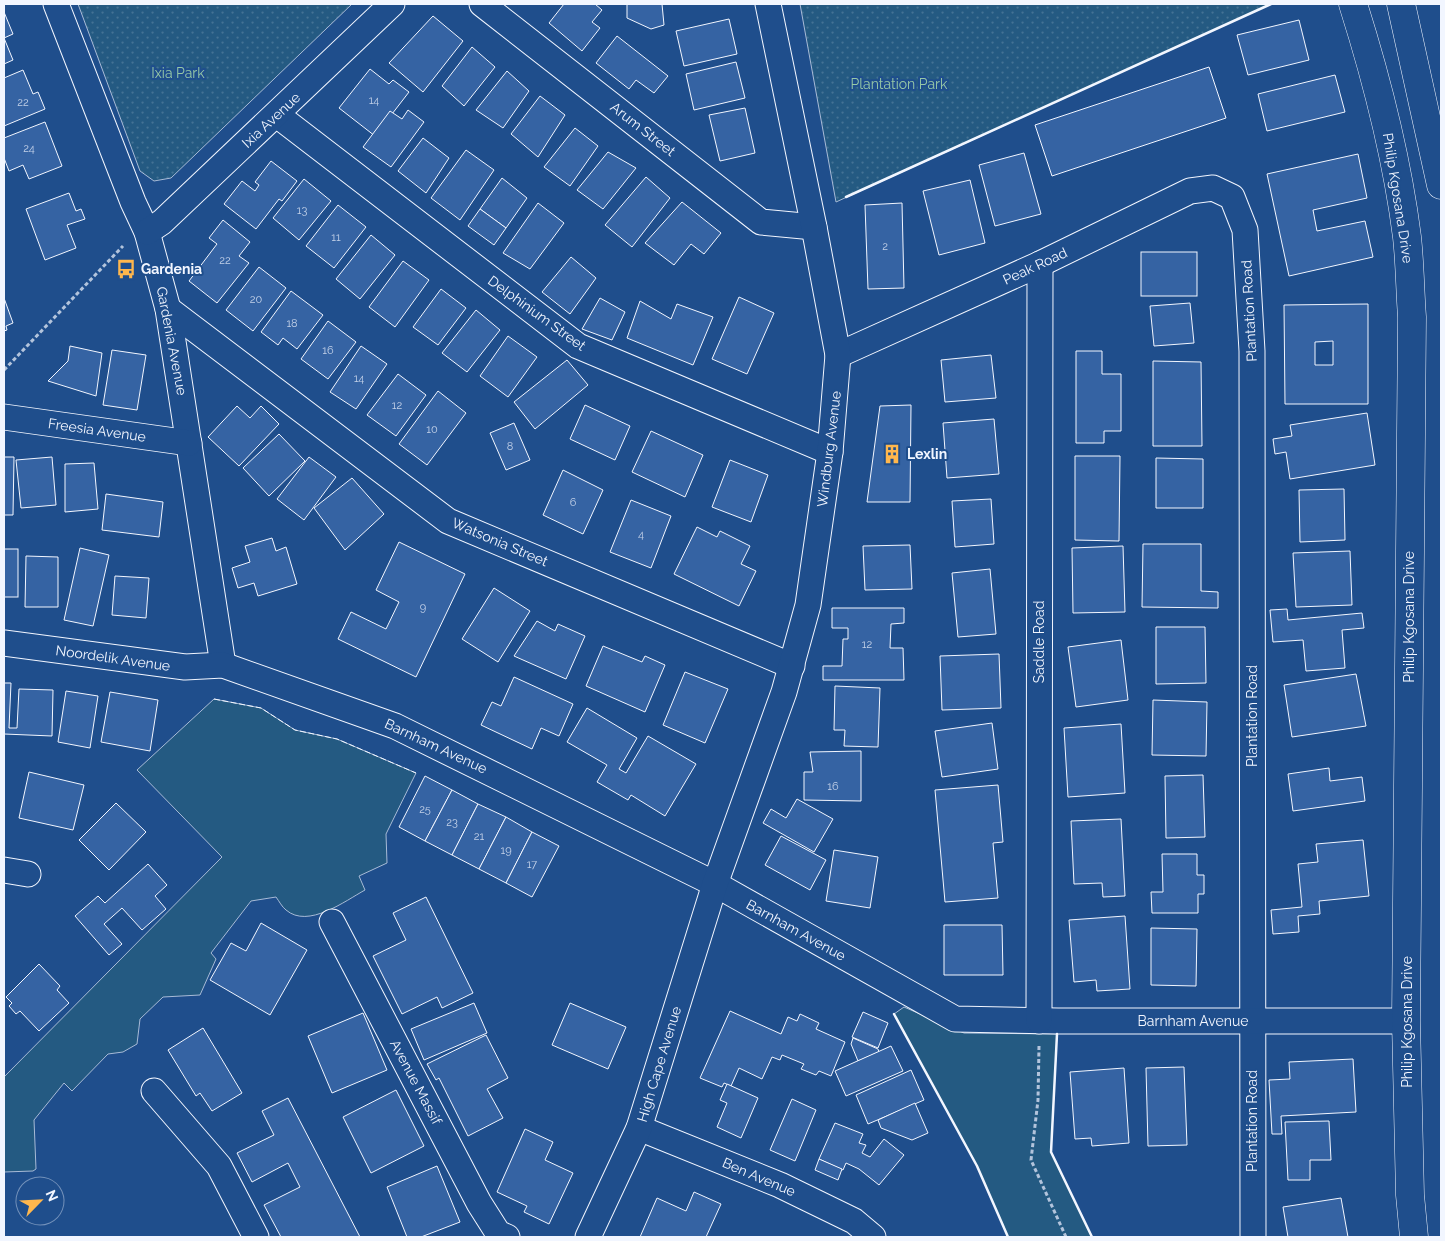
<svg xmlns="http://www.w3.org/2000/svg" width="1445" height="1241" font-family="Raleway,sans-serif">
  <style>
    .grass { fill: #245a82; stroke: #a8bbd7 }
    .park { fill: url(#park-dots); stroke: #a8bbd7 }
    .building { fill: #3563a3; stroke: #f2f6ff; fill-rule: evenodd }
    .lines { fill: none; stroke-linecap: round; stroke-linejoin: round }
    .minor-casing { stroke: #f2f6ff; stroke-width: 27 }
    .primary-casing { stroke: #f2f6ff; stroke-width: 29 }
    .path { stroke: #b3c4dc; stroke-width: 3; stroke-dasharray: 4 2.5; stroke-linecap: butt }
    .minor { stroke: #1f4e8c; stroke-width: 25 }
    .primary { stroke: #1f4e8c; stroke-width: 28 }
    .fence { stroke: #f2f6ff; stroke-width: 1; stroke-dasharray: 6 2.5; stroke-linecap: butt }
    .wall { stroke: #f2f6ff; stroke-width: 2.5 }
    .labels { text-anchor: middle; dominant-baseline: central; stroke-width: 4; stroke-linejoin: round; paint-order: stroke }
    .number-label { font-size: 11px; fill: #c3d1e8 }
    .park-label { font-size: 14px; fill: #97c8a6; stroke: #1f4e8c }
    .street-label { font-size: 14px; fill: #f2f6ff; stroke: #1f4e8c }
    .poi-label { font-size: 14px; font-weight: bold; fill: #f2f6ff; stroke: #1f4e8c; text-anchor: start }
  </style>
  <defs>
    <pattern id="park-dots" width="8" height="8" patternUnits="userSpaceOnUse" patternTransform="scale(1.25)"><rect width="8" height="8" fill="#245a82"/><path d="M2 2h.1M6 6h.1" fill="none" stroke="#447295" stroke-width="1.8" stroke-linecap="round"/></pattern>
  </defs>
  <rect width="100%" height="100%" fill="#1f4e8c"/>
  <!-- grass -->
  <g class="grass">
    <path d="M214,699L261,708L295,730L337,739L416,773L386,834L387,863L359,876L365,890C345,901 308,929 286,910C282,907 279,901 276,897L251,901L211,953L216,959L200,995L163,997L140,1019L137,1044L123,1052L108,1054L72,1091L64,1083L34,1120L36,1169L33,1171L4,1172V1077L222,857L137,770Z"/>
    <polygon points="904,1007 964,1033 1057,1034 1051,1152 1092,1237 1008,1237 977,1166 894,1014"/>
  </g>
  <!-- park -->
  <g class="park">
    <polygon points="78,4 352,4 171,178 154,181 140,171"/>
    <polygon points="800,4 1271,4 836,202"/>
  </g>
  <!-- building -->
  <g class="building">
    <polygon points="564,4 595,4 602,10 592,22 600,28 582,51 549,23"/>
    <polygon points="627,4 662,4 664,25 651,29 627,18"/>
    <polygon points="4,12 13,34 4,38"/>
    <polygon points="433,16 463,41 423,92 389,63"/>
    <polygon points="729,19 737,54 684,66 676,31"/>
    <polygon points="1299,20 1309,60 1248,75 1237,35"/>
    <polygon points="617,36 668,76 654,93 636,80 629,89 596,63"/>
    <polygon points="4,38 13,60 4,64"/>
    <polygon points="472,47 495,67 464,106 442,86"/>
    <polygon points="736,62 745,98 694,110 686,74"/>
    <polygon points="1209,67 1226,118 1052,176 1035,125"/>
    <polygon points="370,69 389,84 393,80 409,92 375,136 339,108"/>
    <polygon points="23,70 33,94 38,92 45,109 4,126 4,78"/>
    <polygon points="507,71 529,91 503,128 476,110"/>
    <polygon points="1335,75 1345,112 1267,131 1258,94"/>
    <polygon points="540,96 565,115 538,157 511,134"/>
    <polygon points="745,108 755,153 720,161 709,115"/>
    <polygon points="408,110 424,122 391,167 363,147 390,111 402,119"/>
    <polygon points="45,122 62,166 29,179 23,165 9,171 4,158 4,138"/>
    <polygon points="575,128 598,146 570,186 544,167"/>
    <polygon points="423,138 449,158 426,193 398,171"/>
    <polygon points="466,150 494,170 460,220 431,198"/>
    <polygon points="608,152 636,168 603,209 577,190"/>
    <polygon points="1024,153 1041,214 995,226 979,165"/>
    <polygon points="1358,154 1367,198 1313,210 1317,231 1365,221 1373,257 1289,276 1267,174"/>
    <polygon points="271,161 297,181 282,201 279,199 256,229 224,204 242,181 255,191 259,185 255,182"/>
    <polygon points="646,177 670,198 632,247 605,225"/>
    <polygon points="502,178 527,198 506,228 480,209"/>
    <polygon points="304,179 331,201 299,240 273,218"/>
    <polygon points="970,180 985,243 939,255 923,191"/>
    <polygon points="69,193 76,211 81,209 85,219 67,225 76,248 45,260 26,209"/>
    <polygon points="682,202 721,233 704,254 691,244 674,265 645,243"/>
    <polygon points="538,203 564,223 530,269 503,253"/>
    <polygon points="902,203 904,288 868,289 865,205"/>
    <polygon points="338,205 366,227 334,268 306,246"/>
    <polygon points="480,209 506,228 494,245 468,226"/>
    <polygon points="223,220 250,242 239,256 249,263 217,303 189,281 217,244 209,238"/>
    <polygon points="371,235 395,255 360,299 336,279"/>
    <rect x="1141" y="252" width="56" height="44"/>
    <polygon points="571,257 596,278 570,314 542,292"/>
    <polygon points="403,261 429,280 395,327 369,307"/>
    <polygon points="259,267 286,288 253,331 226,310"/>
    <polygon points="441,289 466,308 438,345 413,327"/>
    <polygon points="291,291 323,315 297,349 283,338 278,345 261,332"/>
    <polygon points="739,297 774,313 747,374 712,359"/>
    <polygon points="4,298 13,323 6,326 7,330 4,331"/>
    <polygon points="600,298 625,312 612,340 582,329"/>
    <polygon points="640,301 671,319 677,304 713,317 693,365 627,338"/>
    <polygon points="1190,303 1194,343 1154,346 1150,306"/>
    <path d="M1368,304V404H1285L1284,305ZM1333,341V365H1315V342Z"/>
    <polygon points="476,310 500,330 467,372 442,353"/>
    <polygon points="328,321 356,342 328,379 301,359"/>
    <polygon points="508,336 537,357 508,397 480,376"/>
    <polygon points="70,346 102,353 96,396 48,381 68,361"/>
    <polygon points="361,346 387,364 356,409 330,392"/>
    <polygon points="112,350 146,355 137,410 103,405"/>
    <polygon points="1076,351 1102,351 1102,374 1121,374 1121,431 1104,431 1104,443 1076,443"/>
    <polygon points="991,355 996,398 945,402 941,360"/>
    <polygon points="567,360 588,385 535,429 514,402"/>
    <polygon points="1153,361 1201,362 1202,446 1153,446"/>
    <polygon points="398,374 426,395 396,436 367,415"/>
    <polygon points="438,391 466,413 427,465 399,444"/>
    <polygon points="585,405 630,426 615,460 570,439"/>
    <polygon points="911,405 910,502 867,502 880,406"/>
    <polygon points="237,406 250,418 261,406 279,424 239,466 208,437"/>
    <polygon points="1367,413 1375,465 1290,479 1286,452 1275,454 1273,439 1292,436 1290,425"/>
    <polygon points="994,419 999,474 947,478 943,423"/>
    <polygon points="514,423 530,460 506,470 490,433"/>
    <polygon points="651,431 703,455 685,497 632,472"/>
    <polygon points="279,434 305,461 269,496 243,468"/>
    <polygon points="1075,456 1120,456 1119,541 1075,540"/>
    <polygon points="4,457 14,457 13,515 4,515"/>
    <polygon points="52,457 56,505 21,508 16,460"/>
    <polygon points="309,457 336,477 304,520 277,499"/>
    <polygon points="1156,458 1203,459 1203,508 1156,508"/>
    <polygon points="730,460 768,475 751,522 712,507"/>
    <polygon points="94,463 98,509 65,512 65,464"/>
    <polygon points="563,470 603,490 583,534 543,515"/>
    <polygon points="352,478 384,514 345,550 314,508"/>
    <polygon points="1344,489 1345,540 1300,542 1299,490"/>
    <polygon points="106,494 163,502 159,537 102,530"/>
    <polygon points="991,499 994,544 955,547 952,501"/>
    <polygon points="631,500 671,516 651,568 610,552"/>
    <polygon points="697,527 717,537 720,531 750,546 741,564 756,571 739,606 674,574"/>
    <polygon points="272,538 276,551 286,547 297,584 258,596 254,583 238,588 232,568 250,562 245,546"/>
    <polygon points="399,542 465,574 416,677 338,639 351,612 386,629 399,602 376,590"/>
    <polygon points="1143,544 1201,544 1201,591 1218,592 1218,608 1142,607"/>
    <polygon points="910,545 912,589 865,590 863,546"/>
    <polygon points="1123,546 1125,612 1073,613 1072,548"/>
    <polygon points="80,548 109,555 93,626 64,620"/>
    <rect x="4" y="549" width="14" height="48"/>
    <polygon points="1350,551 1352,605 1296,607 1293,553"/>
    <polygon points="26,556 58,557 58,607 25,607"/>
    <polygon points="990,569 996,634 958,637 952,573"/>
    <polygon points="115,576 149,578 146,618 112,615"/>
    <polygon points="494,588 530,611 498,662 462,639"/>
    <polygon points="832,608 904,608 904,623 891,624 890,648 903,648 904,680 823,680 823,666 842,666 843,639 848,639 848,628 832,628"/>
    <polygon points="1287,609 1288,620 1362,613 1364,628 1342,630 1345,668 1306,671 1303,640 1273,642 1270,610"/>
    <polygon points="537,621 555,631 558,624 585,636 566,679 514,656"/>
    <polygon points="1156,627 1205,627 1206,683 1156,684"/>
    <polygon points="1121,640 1128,700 1076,707 1068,647"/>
    <polygon points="603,646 642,662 645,656 665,665 645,712 586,686"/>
    <polygon points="999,654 1001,708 942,710 940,656"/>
    <polygon points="685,672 728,689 705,743 663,725"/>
    <polygon points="1356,674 1366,726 1292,737 1284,685"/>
    <polygon points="514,677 573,704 559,736 541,728 532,749 481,725 492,702 501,706"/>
    <polygon points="4,683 11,683 9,728 17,728 19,689 53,690 52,736 4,734"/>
    <polygon points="835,686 880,688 878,747 844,746 845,730 834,730"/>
    <polygon points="66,691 98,696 90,748 58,742"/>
    <polygon points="110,692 158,700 150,751 101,742"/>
    <polygon points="1153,700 1207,702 1206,756 1152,755"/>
    <polygon points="587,708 637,738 619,769 626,773 648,736 696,764 665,816 631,795 628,800 597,782 607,765 567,742"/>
    <polygon points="992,723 998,769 942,777 935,731"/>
    <polygon points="1121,724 1125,793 1068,797 1064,728"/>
    <polygon points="861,751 861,801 804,800 804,772 813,772 810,752"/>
    <polygon points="1329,768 1330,781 1362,777 1365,801 1293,811 1288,774"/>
    <polygon points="29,772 84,785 73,830 19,818"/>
    <polygon points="1203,775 1205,837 1166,838 1165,776"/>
    <polygon points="425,776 452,790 425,841 399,827"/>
    <polygon points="998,785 1003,842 993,843 998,898 945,902 935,790"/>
    <polygon points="452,790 478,804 452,855 425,841"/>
    <polygon points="797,799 833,819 814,852 763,823 771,809 786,818"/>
    <polygon points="116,803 146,832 109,870 79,840"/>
    <polygon points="478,804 506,817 479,869 452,855"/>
    <polygon points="506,817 532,832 506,883 479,869"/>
    <polygon points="1121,819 1125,896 1103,897 1102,883 1074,884 1071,821"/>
    <polygon points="532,832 559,846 532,897 506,883"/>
    <polygon points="781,836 826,860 810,890 765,865"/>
    <polygon points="1363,840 1369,896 1319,901 1320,914 1298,916 1299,932 1273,934 1271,910 1302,907 1298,864 1318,862 1316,844"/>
    <polygon points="834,850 878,857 870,908 826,901"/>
    <polygon points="1162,854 1197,854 1197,875 1204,875 1204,894 1198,894 1198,913 1152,913 1151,892 1163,892"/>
    <polygon points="148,864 167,885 155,896 166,909 142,930 122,908 104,924 122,944 109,955 75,916 98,896 105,903"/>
    <polygon points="426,897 473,993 442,1008 437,997 402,1014 373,956 406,940 393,913"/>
    <polygon points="1125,916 1130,989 1097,991 1096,980 1074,982 1069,920"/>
    <polygon points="261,923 307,950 270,1015 210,980 231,943 246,951"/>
    <polygon points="944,925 1002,925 1003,975 944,975"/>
    <polygon points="1151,928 1197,929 1196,986 1151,985"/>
    <polygon points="39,964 60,986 57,990 69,1003 39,1031 20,1011 16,1014 9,1006 12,1003 6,997"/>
    <polygon points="474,1003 487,1033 424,1060 411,1029"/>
    <polygon points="570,1003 626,1027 608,1069 552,1045"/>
    <polygon points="730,1011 781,1034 788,1017 797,1021 800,1014 819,1023 816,1029 845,1042 831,1076 819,1071 816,1075 801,1069 804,1064 782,1055 780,1060 772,1057 762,1079 739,1068 731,1086 724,1083 722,1087 700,1078"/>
    <polygon points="863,1012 888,1023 878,1048 852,1037"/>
    <polygon points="363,1013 387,1070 332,1093 308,1036"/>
    <polygon points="203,1028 242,1093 212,1111 200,1093 196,1096 168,1050"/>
    <polygon points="486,1035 508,1078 487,1089 503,1118 468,1136 439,1078 436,1080 427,1064"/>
    <polygon points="853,1038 878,1049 879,1052 858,1061 851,1044"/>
    <polygon points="891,1046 903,1071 846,1096 835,1071"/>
    <polygon points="1353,1059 1356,1112 1281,1116 1282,1134 1272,1134 1269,1080 1290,1079 1289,1062"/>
    <polygon points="1184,1067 1187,1145 1148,1146 1146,1068"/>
    <polygon points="1124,1068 1129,1143 1092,1146 1091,1138 1075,1139 1070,1072"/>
    <polygon points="911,1070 924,1100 868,1124 856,1095"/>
    <polygon points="727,1084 758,1098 741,1138 717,1127 727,1103 720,1100"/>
    <polygon points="396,1090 424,1146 371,1173 343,1117"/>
    <polygon points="288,1098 360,1237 281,1237 264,1205 300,1187 288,1163 252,1182 237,1153 274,1135 262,1111"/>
    <polygon points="792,1099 816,1110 795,1161 770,1150"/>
    <polygon points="915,1103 928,1133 912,1140 881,1128 878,1120"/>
    <polygon points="1329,1121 1331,1160 1310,1160 1310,1180 1288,1180 1285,1122"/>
    <polygon points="835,1123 863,1134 859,1143 866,1145 862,1153 870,1157 884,1139 904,1155 879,1185 859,1169 846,1163 843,1170 819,1159"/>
    <polygon points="525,1129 553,1142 545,1160 573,1173 549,1224 524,1212 527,1206 497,1192"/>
    <polygon points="819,1159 842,1169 838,1180 815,1170"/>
    <polygon points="437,1166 460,1222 421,1237 407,1237 387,1187"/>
    <polygon points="694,1192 721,1204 706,1237 640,1237 657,1198 686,1211"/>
    <polygon points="1341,1198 1348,1237 1288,1237 1283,1207"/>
  </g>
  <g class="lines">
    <defs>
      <g id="minor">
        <polyline points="56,4 133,202 147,232 168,309 223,665"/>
        <polyline points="482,4 761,222 814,227"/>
        <polyline points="277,115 578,346 830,452"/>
        <polyline points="147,232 162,222 392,4"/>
        <polyline points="168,309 448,521 792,666"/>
        <polyline points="838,355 1040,264 1190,191 1213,188 1232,197 1245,230 1252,351 1253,1237"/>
        <polyline points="4,417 189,443"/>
        <polyline points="4,643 185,667 223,665 395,726 715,884 955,1019 1058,1021 1406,1021"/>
        <polyline points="4,870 28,874"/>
        <polyline points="332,922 479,1203 498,1233 507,1237"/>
        <polyline points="1039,1021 1040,264"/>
        <polyline points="154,1091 219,1166 256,1237"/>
        <polyline points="639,1128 780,1185 854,1221 873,1237"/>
        <polyline points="588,1237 639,1128 715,884 784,692 808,605 830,452 838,355 814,227 768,4"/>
      </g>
      <g id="primary">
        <path d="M1353,4C1377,80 1397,158 1407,237C1410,264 1410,291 1412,317L1406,1021L1410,1195L1414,1237"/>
        <polyline points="1401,4 1441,185"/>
      </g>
    </defs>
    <!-- minor casing -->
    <use href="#minor" class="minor-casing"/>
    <!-- primary casing -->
    <use href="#primary" class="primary-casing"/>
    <!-- path -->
    <g class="path">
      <polyline points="4,370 123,246"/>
      <polyline points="1039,1046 1038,1100 1031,1160 1066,1237"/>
    </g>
    <!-- minor -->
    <use href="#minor" class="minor"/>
    <!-- primary -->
    <use href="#primary" class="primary"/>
    <!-- fence -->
    <polyline class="fence" points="214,699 261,708 295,730 337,739 416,773"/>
    <!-- wall -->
    <g class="wall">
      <polyline points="846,197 1271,4"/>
      <polyline points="894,1014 977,1166 1008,1237"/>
      <polyline points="1057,1034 1051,1152 1092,1237"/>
    </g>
  </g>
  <!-- icons -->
  <defs>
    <symbol id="bus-bare" viewBox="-9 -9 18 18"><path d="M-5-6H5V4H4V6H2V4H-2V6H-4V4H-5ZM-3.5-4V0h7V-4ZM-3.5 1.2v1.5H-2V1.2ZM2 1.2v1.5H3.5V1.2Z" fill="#ffb74d" stroke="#1f4e8c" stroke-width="2.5" paint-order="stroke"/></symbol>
    <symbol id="building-bare" viewBox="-9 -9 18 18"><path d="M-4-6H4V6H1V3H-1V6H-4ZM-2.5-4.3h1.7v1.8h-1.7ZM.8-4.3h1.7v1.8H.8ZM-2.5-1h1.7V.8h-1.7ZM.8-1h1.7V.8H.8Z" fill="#ffb74d" stroke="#1f4e8c" stroke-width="2.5" paint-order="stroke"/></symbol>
  </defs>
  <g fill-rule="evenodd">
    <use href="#bus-bare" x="112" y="255" width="28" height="28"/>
    <use href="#building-bare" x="878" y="440" width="28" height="28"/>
  </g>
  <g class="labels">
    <!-- number labels -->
    <g class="number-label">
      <text x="374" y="100">14</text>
      <text x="23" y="102">22</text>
      <text x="29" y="148">24</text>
      <text x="302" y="210">13</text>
      <text x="336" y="237">11</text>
      <text x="885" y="246">2</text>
      <text x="225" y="260">22</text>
      <text x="256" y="299">20</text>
      <text x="292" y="323">18</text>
      <text x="328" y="350">16</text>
      <text x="359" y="378">14</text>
      <text x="397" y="405">12</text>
      <text x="432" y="429">10</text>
      <text x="510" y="446">8</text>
      <text x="573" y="502">6</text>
      <text x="641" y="534">4</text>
      <text x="423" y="607">9</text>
      <text x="867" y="644">12</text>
      <text x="833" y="786">16</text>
      <text x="425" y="809">25</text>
      <text x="452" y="822">23</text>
      <text x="479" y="836">21</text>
      <text x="506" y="850">19</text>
      <text x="532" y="864">17</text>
    </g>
    <!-- park labels -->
    <g class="park-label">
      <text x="178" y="73">Ixia Park</text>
      <text x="899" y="84">Plantation Park</text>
    </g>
    <!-- street labels -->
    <g class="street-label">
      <text transform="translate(271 120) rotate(-43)">Ixia Avenue</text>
      <text transform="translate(643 129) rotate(38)">Arum Street</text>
      <text transform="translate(1398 198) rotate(81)">Philip Kgosana Drive</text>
      <text transform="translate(1035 266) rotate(-25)">Peak Road</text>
      <text transform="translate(1249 311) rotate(-93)">Plantation Road</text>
      <text transform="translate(537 313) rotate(36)">Delphinium Street</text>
      <text transform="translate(172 341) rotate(79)">Gardenia Avenue</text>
      <text transform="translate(97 430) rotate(8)">Freesia Avenue</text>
      <text transform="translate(829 449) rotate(-83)">Windburg Avenue</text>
      <text transform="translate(500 542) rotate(23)">Watsonia Street</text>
      <text transform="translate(1409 617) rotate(-90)">Philip Kgosana Drive</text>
      <text transform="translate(1039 642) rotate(-90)">Saddle Road</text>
      <text transform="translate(113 658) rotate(8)">Noordelik Avenue</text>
      <text transform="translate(1252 716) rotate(-90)">Plantation Road</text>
      <text transform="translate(436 746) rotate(25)">Barnham Avenue</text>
      <text transform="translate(796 930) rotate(29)">Barnham Avenue</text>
      <text x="1193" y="1021">Barnham Avenue</text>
      <text transform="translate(1407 1022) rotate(-90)">Philip Kgosana Drive</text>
      <text transform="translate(659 1064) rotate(-73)">High Cape Avenue</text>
      <text transform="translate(416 1082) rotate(62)">Avenue Massif</text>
      <text transform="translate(1252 1121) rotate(-90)">Plantation Road</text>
      <text transform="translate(759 1177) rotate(23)">Ben Avenue</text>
    </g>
    <!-- poi labels -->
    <g class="poi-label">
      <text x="141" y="269">Gardenia</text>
      <text x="907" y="454">Lexlin</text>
    </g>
  </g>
  <!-- border -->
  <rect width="1445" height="1241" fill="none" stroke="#f2f6ff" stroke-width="10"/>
  <!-- north arrow -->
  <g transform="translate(40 1201) rotate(66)"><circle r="24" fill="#1f4e8c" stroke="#7391ba"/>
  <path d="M0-4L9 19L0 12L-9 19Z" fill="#ffb74d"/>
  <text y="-8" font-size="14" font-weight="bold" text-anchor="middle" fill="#f2f6ff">N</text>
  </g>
</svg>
